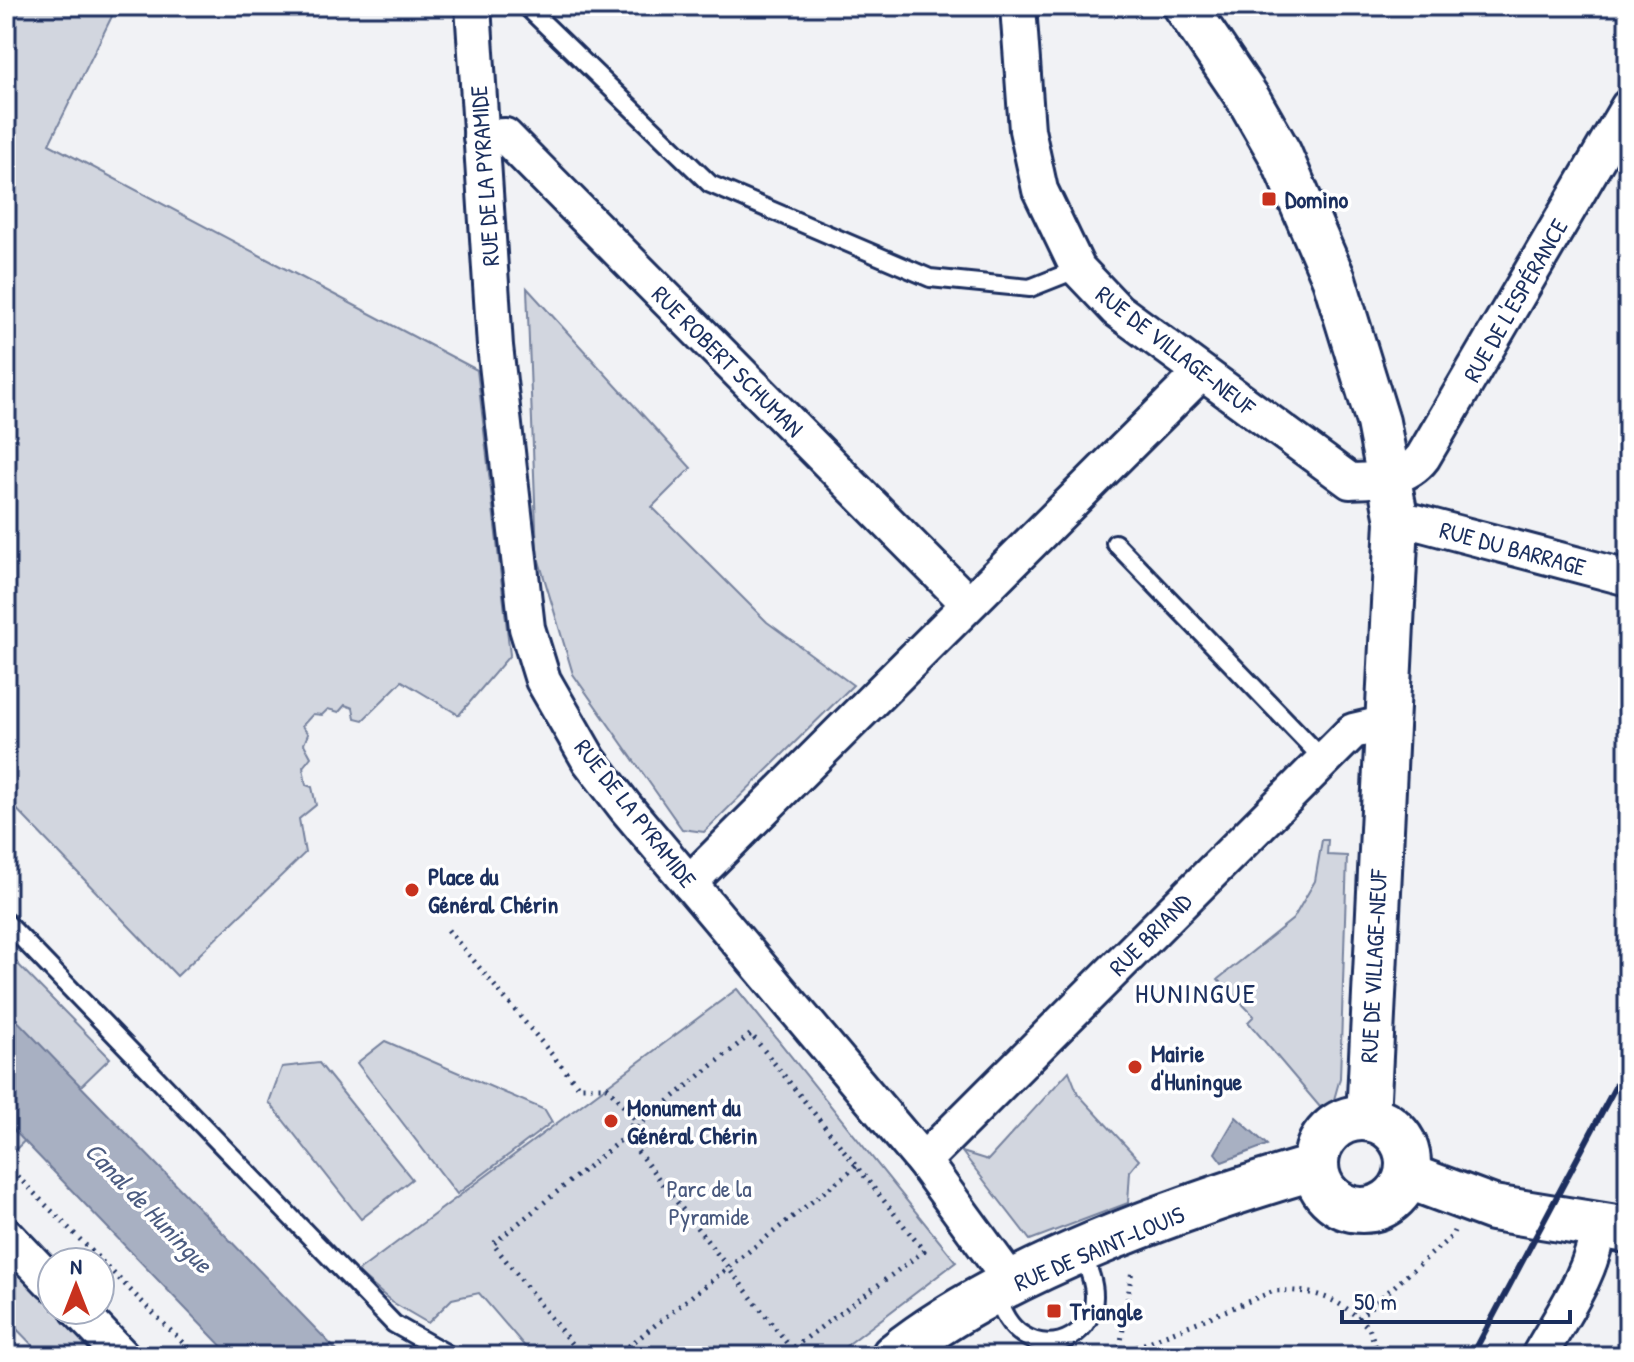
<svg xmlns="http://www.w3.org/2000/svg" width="1634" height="1362" font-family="'Patrick Hand',sans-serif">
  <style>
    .green { fill: #d2d6df; stroke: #76829e; stroke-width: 2 }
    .water { fill: #a8b0c2; stroke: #707c9a; stroke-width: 2 }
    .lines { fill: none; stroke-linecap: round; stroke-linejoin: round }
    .service-casing { stroke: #1b2f5e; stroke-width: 22 }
    .minor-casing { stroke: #1b2f5e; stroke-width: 40 }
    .tertiary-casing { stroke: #1b2f5e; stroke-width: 48 }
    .secondary-casing { stroke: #1b2f5e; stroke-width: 50 }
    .path { stroke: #1b2f5e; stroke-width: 5; stroke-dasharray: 2 6; stroke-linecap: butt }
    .service { stroke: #fff; stroke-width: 16 }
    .minor { stroke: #fff; stroke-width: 34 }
    .tertiary { stroke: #fff; stroke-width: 42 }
    .secondary { stroke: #fff; stroke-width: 44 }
    .rail { stroke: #1b2f5e; stroke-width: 6 }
    .poi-dot { fill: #c8321e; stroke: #fff; stroke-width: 3 }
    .labels { text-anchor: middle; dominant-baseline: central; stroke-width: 7; stroke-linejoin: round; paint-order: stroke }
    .street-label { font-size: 24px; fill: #1b2f5e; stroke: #fff }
    .poi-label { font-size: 24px; font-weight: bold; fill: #1b2f5e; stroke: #fff; text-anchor: start }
    .park-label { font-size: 24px; fill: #49597e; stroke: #fff }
    .water-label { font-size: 26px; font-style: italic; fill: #4c5c81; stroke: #fff }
    .quarter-label { font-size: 28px; letter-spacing: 2px; fill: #1b2f5e; stroke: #fff }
  </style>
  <rect width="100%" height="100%" fill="#f1f2f5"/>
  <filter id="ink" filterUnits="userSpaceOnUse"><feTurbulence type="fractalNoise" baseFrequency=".0125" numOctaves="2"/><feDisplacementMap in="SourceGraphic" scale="16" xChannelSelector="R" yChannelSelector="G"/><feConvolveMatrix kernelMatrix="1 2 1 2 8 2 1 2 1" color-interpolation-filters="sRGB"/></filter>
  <g filter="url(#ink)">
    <!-- green -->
    <g class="green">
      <polygon points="6,6 117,6 49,144 477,370 510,655 459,715 402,681 363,720 355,718 353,708 345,705 339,712 328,709 322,715 313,714 302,726 308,734 304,744 311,757 303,767 306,785 312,787 316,805 299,819 305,853 177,976 6,798"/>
      <polygon points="527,288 691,468 652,507 767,622 853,685 704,832 682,829 573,674 537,554"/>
      <polygon points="1322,840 1328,840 1327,855 1347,856 1340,1078 1333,1103 1320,1107 1248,1022 1254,1016 1218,979 1293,919 1315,881"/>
      <polygon points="6,952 110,1058 13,1152 6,1145"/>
      <polygon points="737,989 956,1262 833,1356 533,1356 479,1293 452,1299 428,1323 392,1302 357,1272"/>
      <polygon points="385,1041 545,1110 552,1122 457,1194 357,1063"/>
      <polygon points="319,1063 412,1179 361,1219 269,1102 282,1067"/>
      <polygon points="1069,1071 1078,1094 1139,1160 1130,1171 1128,1203 1030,1240 962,1152 988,1160"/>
      <polygon points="6,1248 52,1296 52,1310 65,1310 109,1356 43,1356 6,1318"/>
    </g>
    <!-- water -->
    <g class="water">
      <polygon points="6,1009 342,1356 231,1356 6,1122"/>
      <polygon points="1236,1117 1267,1145 1222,1162 1215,1153"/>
    </g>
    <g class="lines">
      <defs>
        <g id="service">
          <polyline points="526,6 710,184 930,278 1030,288 1078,269"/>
          <polyline points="1115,543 1324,760"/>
          <polyline points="6,922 394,1324 451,1356"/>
          <path d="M995,1294C1002,1310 1008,1326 1023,1335C1055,1356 1095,1332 1094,1295C1094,1280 1087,1266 1082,1253"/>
        </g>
        <g id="minor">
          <polyline points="473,6 495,346 527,628 543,680 589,760 626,808 923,1161 1012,1283"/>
          <path d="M1018,6L1027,130L1040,190L1078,269L1117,310L1350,481C1377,480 1406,480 1423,457L1628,107"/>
          <polyline points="481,137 505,136 968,603"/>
          <polyline points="1397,521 1415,522 1628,578"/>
          <polyline points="689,883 1201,373"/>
          <polyline points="923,1161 1353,731 1387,723"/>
          <polyline points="6,1235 52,1283"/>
          <polyline points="78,1310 122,1356"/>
          <path d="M1539,1356C1562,1315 1593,1273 1598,1226"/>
        </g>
        <polyline id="tertiary" points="1185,6 1249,100 1280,154 1334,279 1378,422 1397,521 1368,1118"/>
        <g id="secondary">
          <circle cx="1362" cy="1164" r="46"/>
          <polyline points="1407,1176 1493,1208 1628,1230"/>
          <path d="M894,1356C999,1271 1186,1205 1316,1167"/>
        </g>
      </defs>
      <!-- service casing -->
      <use href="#service" class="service-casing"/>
      <!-- minor casing -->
      <use href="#minor" class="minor-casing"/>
      <!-- tertiary casing -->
      <use href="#tertiary" class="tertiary-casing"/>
      <!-- secondary casing -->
      <use href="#secondary" class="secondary-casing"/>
      <!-- path -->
      <g class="path">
        <polyline points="6,11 19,6"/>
        <polyline points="448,930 579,1087 607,1087 634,1118 627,1138 797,1356"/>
        <polyline points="6,1165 196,1356"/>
        <polyline points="1358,1318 1369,1328 1379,1356"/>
        <polyline points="1119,1355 1132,1270"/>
        <polyline points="581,1356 493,1244 751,1034 924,1251 782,1356"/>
        <polyline points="616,1356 857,1166"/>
        <path d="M1114,1356L1274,1291C1306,1289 1333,1295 1358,1318L1452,1236L1454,1231"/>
      </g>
      <!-- service -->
      <use href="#service" class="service"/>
      <!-- minor -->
      <use href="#minor" class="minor"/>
      <!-- tertiary -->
      <use href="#tertiary" class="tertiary"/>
      <!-- secondary -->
      <use href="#secondary" class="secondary"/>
      <!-- rail -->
      <polyline class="rail" points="1472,1356 1628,1063"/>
    </g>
  </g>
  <!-- markers -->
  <g class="poi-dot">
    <rect x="1261" y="191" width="16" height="16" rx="4"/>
    <circle cx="412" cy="890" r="8"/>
    <circle cx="1135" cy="1067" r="8"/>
    <circle cx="611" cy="1121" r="8"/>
    <rect x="1046" y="1303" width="16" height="16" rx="4"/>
  </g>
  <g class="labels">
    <!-- street labels -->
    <g class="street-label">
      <text transform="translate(484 176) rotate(-94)">RUE DE LA PYRAMIDE</text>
      <text transform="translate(1515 300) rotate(-60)">RUE DE L'ESPÉRANCE</text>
      <text transform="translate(1176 350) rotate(38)">RUE DE VILLAGE-NEUF</text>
      <text transform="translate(728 361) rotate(45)">RUE ROBERT SCHUMAN</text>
      <text transform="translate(1513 548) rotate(15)">RUE DU BARRAGE</text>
      <text transform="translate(636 813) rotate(52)">RUE DE LA PYRAMIDE</text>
      <text transform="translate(1150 934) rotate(-45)">RUE BRIAND</text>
      <text transform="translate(1373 966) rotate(-87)">RUE DE VILLAGE-NEUF</text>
      <text transform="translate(1099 1248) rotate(-23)">RUE DE SAINT-LOUIS</text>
    </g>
    <!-- poi labels -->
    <g class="poi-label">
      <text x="1285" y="199">Domino</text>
      <text x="428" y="876">Place du<tspan x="428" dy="28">Général Chérin</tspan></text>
      <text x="1151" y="1053">Mairie<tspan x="1151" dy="28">d'Huningue</tspan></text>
      <text x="627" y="1107">Monument du<tspan x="627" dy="28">Général Chérin</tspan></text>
      <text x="1070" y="1311">Triangle</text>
    </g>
    <!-- park labels -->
    <g class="park-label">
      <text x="709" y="1188">Parc de la<tspan x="709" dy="28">Pyramide</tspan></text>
    </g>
    <!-- water labels -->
    <g class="water-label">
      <text transform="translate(149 1207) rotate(46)">Canal de Huningue</text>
    </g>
    <!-- quarter labels -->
    <g class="quarter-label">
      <text x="1196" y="993">HUNINGUE</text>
    </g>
  </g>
  <!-- margin -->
  <rect width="1634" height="1362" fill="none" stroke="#fff" stroke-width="32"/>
  <rect x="16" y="16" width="1602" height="1330" fill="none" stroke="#1b2f5e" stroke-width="3" filter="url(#ink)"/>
  <!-- north arrow -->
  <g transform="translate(76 1286)"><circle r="38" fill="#ffffff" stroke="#a4acbf" stroke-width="2"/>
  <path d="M0-6L14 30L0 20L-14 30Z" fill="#c8321e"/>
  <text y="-12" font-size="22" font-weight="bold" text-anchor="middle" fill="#1b2f5e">N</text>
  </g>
  <!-- scale -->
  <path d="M1342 1310v12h228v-12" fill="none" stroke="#1b2f5e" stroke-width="4"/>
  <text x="1354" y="1310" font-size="24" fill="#1b2f5e" stroke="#ffffff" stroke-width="6" paint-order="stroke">50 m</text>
</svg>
